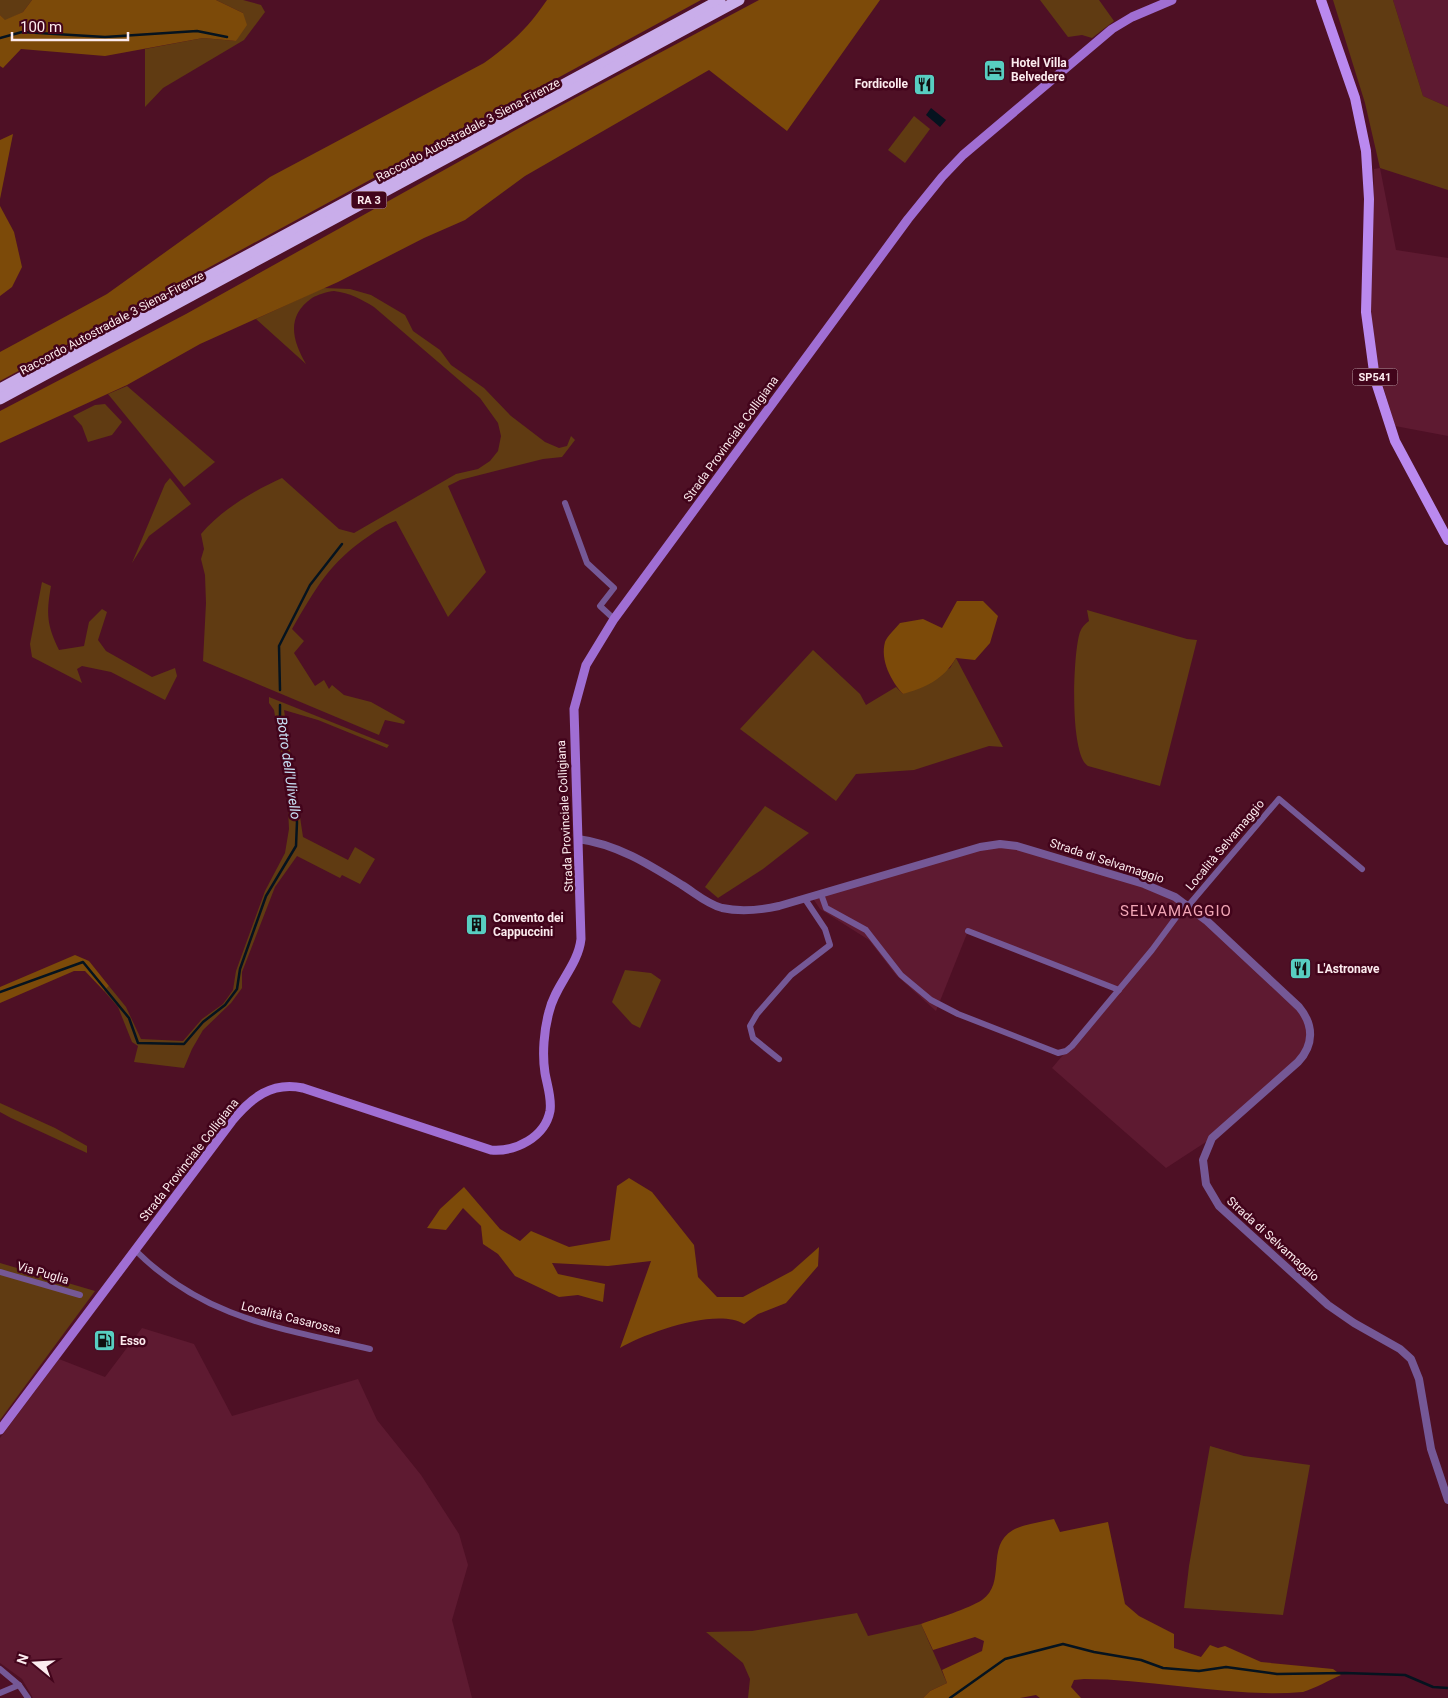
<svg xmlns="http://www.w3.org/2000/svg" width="1448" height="1698" font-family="Roboto,sans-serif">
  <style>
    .built { fill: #5e1a31 }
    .green { fill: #603b12 }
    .forest { fill: #7c4a09 }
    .water { fill: #05131f }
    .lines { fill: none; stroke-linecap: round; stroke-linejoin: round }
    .stream { stroke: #05131f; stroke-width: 2.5 }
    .minor { stroke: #755896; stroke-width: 6 }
    .tertiary { stroke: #755896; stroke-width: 8 }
    .secondary { stroke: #a06ed3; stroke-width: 9 }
    .primary { stroke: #ba89ef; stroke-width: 10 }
    .motorway { stroke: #c9adea; stroke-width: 11 }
    .labels { text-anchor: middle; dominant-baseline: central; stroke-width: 5; stroke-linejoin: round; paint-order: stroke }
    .shield { fill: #42041b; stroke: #c4a6af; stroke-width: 1 }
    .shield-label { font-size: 11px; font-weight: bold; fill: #fcebee }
    .poi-label { font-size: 12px; font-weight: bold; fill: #fcebee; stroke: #42041b; text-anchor: start }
    .street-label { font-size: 12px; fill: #fcebee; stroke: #42041b }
    .water-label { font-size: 14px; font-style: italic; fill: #c9e1f6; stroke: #42041b }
    .quarter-label { font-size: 15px; letter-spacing: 1px; fill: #f2a6b6; stroke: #42041b }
  </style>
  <rect width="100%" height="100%" fill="#4e1025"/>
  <!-- built -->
  <g class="built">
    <polygon points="1393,0 1448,0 1448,107 1423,96"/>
    <polygon points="1380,168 1396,250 1448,258 1448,436 1395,426 1380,376 1375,350 1370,301 1374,169"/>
    <polygon points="1000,844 1144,884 1186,904 1307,1018 1308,1049 1212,1138 1166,1168 1052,1068 1118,990 968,931 936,1011 896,975 869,940 820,909 812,897"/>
    <polygon points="142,1328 194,1344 232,1416 358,1379 377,1420 421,1475 459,1534 468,1565 452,1620 472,1698 33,1698 22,1679 0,1663 0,1438 59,1359 105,1377"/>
  </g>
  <!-- green -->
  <g class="green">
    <polygon points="0,0 32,0 23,12 5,21 0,15"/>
    <polygon points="216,0 243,0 261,5 265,12 244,40 163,88 145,107 145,49 203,38 236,41 243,13"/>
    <polygon points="1040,0 1099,0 1114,21 1092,38 1082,35 1068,37"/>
    <polygon points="1333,0 1393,0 1423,96 1448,107 1448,190 1380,168 1365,103"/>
    <polygon points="914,116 930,129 905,163 888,150"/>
    <path d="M323,288L350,289L371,295L405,315L413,331L440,350L451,365L484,388L511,416L545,442L559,448L567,446L571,436L575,440L562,457L543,459L460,480L448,486L486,572L448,617L396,521C386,524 378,530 369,536C329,563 316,588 292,629L304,641L294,653L315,686L324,680L329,689L332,685L344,695L371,702L405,721L404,724L385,720L379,735L203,661L206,603L205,575L201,559L204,549L201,534C221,510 253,491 282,478L339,529L354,533L456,474L478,469L490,461L498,451L501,436L498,423L480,398L374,307C361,299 350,293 334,291C328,291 317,295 312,298C286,316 292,340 306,364L256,319Z"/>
    <polygon points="127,386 215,462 184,487 108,394"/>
    <polygon points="105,404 122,422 112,435 88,442 82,426 73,416 95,405"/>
    <polygon points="170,478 191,504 149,536 132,563 165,484"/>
    <path d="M42,582L51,586C46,614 47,625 59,650L84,646L89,622L102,609L107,612L98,640L106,651L152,677L175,668L177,676L165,700L111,672L82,666L77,669L82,683L32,657L30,644Z"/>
    <path d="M1087,610L1187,639L1197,640L1160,786L1088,766C1069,755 1073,652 1080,632C1082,627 1085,624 1089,621Z"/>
    <polygon points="813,650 860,694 866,705 896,687 903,694 950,668 956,658 1003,747 989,746 914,770 856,774 836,801 740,729"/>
    <polygon points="269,697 389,745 387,748 318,720 284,710 303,837 348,860 355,847 375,859 360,884 342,875 340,878 297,856 275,887 242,972 242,988 231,1003 203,1030 192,1049 184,1068 134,1062 138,1046 132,1042 118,1007 104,991 109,986 126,1007 141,1039 183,1041 202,1019 223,1004 233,990 236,971 265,891 285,853 289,829 287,785 274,710 269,703"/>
    <polygon points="765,806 809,833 763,869 718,898 705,887"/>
    <polygon points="625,970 651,973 661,980 640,1028 632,1024 612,1002"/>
    <polygon points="0,1103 55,1128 87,1146 87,1153 11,1118 0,1112"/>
    <polygon points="0,1263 95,1291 0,1420"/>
    <polygon points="1210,1446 1244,1456 1310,1465 1283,1615 1184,1608 1189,1566"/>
    <polygon points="857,1613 868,1636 921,1624 947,1683 930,1691 923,1698 748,1698 750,1679 743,1663 706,1632 752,1631"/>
  </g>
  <!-- forest -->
  <g class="forest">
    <polygon points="32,0 216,0 243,13 247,25 236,41 203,38 105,56 21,49 3,68 0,66 0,15 5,20 23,12"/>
    <path d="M547,0H701L0,381V352L107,294L270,177L484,63C513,42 527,29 547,0Z"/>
    <polygon points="759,0 880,0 787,131 709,70 525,176 465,220 424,238 338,282 200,344 127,385 0,443 0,411 186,314 530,122"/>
    <polygon points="13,134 0,199 0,140"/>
    <polygon points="0,206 14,232 22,267 12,287 0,296"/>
    <path d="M957,601H983L998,616L990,643L975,660L956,658C944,679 925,688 903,694C891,681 880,660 885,642C887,636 896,628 900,623L923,619L942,628Z"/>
    <polygon points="75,955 89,961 109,986 104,991 85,971 74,971 0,1003 0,987"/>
    <path d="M629,1178L652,1192L694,1245L698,1277L717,1297H743L792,1271L819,1247L818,1266L786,1303L758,1314L744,1324C717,1307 645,1333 620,1348L651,1261L608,1266L552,1263L558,1274L605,1284L603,1302L578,1295L559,1297L515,1276L498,1254L483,1244L481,1226L463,1208L446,1230L427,1228L440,1209L464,1187L500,1229L520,1241L531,1231L569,1247L610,1240L617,1186Z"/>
    <path d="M1054,1519L1060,1532L1108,1522L1125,1604L1139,1616L1174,1634V1648L1201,1657L1210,1645L1218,1648L1225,1646L1261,1662L1333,1669L1341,1675C1329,1680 1316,1688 1303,1692C1231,1698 1156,1679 1084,1679L1074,1680L1071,1687L1081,1698H1040L1036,1695L1020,1698H923L930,1691L947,1683L942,1670L982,1651L984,1641L975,1637L933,1650L921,1624C938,1618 968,1609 982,1600C1007,1583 985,1546 1013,1530C1024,1524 1041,1522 1054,1519Z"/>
  </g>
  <!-- water -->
  <polygon class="water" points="931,108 946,120 940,127 926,115"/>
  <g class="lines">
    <!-- stream -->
    <g class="stream">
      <polyline points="0,38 22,32 105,37 197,31 227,37"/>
      <polyline points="280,690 279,646 310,585 342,544"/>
      <polyline points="0,992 83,962 129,1018 138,1043 184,1044 203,1022 225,1005 237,989 240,969 266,896 296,846 297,822 280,722 280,705"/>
      <polyline points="950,1698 1005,1659 1063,1644 1094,1652 1141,1660 1163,1668 1199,1671 1226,1667 1277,1674 1345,1673 1405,1675 1433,1687 1448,1688"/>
    </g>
    <!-- minor -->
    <g class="minor">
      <polyline points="565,503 587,563 614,588 600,606 614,619"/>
      <polyline points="821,894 826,908 866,930 901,975 931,1000 958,1014 1058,1053 1066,1051 1072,1046 1152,950 1186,904"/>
      <polyline points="1188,906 1279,799 1362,869"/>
      <polyline points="968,931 1119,990"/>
      <polyline points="779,1059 753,1038 750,1026 757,1014 791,975 830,945 825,929 805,899"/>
      <path d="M135,1250C204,1319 280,1328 370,1349"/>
      <polyline points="0,1272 80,1295"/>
      <polyline points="0,1669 19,1685 28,1698"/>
      <polyline points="0,1693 19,1685"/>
    </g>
    <!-- tertiary -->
    <path class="tertiary" d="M578,839C617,844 650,865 682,885C695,893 707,904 722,908C740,912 761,910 779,906L980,847L1000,844L1017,846L1144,884L1175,897L1207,921L1299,1007C1314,1025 1314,1045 1298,1062L1212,1138L1203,1160L1206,1184L1219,1206L1328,1305L1354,1323L1400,1349L1411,1359L1419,1379L1431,1449L1448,1500"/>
    <!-- secondary -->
    <path class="secondary" d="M0,1430L232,1121C251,1098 272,1081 303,1088L491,1150C516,1152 545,1137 550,1111C552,1098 547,1085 545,1073C542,1054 544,1030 549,1012C555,985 578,966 581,939L574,709L586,665L614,619L908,219L942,177L963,155L1112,29L1132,17L1172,0"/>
    <!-- primary -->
    <polyline class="primary" points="1321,0 1355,98 1366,151 1369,199 1366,312 1375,379 1395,441 1448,540"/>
    <!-- motorway -->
    <g class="motorway">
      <polyline points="0,389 720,0"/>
      <polyline points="0,399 739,0"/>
    </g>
  </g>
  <!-- icons -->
  <defs>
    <symbol id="hotel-square" viewBox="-11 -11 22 22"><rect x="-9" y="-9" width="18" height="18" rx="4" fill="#58cec1" stroke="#42041b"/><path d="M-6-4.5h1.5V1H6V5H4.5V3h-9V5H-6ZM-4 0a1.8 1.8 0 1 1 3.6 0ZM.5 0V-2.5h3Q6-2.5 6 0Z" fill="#111"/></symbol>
    <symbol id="restaurant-square" viewBox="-11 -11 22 22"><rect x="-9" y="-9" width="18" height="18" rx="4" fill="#58cec1" stroke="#42041b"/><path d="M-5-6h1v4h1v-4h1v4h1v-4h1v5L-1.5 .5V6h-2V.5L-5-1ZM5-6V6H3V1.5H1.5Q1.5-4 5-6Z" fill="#111"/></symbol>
    <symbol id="building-square" viewBox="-11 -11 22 22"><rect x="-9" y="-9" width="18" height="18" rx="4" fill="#58cec1" stroke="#42041b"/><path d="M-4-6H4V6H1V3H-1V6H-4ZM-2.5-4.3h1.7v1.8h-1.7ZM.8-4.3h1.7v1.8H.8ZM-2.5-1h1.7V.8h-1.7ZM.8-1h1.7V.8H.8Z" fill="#111"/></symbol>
    <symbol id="fuel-square" viewBox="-11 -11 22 22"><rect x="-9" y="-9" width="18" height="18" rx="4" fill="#58cec1" stroke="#42041b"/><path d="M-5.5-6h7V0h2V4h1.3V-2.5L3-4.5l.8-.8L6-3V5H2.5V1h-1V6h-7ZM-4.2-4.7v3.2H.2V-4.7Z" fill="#111"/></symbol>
  </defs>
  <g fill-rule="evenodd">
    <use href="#hotel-square" x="982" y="58" width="25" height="25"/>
    <use href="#restaurant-square" x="912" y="72" width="25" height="25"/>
    <use href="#building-square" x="464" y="912" width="25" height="25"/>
    <use href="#restaurant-square" x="1288" y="956" width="25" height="25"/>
    <use href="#fuel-square" x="92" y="1328" width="25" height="25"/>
  </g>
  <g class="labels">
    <!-- shield labels -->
    <g class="shield">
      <rect x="351.5" y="191.5" width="35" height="17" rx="4"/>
      <rect x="1352.5" y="368.5" width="45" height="17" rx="4"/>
    </g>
    <g class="shield-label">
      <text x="369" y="200">RA 3</text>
      <text x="1375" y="377">SP541</text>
    </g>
    <!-- poi labels -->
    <g class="poi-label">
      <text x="1011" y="63">Hotel Villa<tspan x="1011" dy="14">Belvedere</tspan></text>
      <text x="908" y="84" text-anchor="end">Fordicolle</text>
      <text x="493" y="918">Convento dei<tspan x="493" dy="14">Cappuccini</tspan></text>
      <text x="1317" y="969">L'Astronave</text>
      <text x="120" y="1341">Esso</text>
    </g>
    <!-- street labels -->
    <g class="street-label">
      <text transform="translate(468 130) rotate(-28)">Raccordo Autostradale 3 Siena-Firenze</text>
      <text transform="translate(112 323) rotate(-28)">Raccordo Autostradale 3 Siena-Firenze</text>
      <text transform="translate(731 439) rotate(-54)">Strada Provinciale Colligiana</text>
      <text transform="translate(565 816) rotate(-93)">Strada Provinciale Colligiana</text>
      <text transform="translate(1225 845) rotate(-50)">Località Selvamaggio</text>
      <text transform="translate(1107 861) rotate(18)">Strada di Selvamaggio</text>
      <text transform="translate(189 1160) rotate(-52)">Strada Provinciale Colligiana</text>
      <text transform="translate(1273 1239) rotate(42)">Strada di Selvamaggio</text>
      <text transform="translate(43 1273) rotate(16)">Via Puglia</text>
      <text transform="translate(291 1318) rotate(14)">Località Casarossa</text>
    </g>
    <!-- water labels -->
    <g class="water-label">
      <text transform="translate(289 768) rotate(82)">Botro dell'Ulivello</text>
    </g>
    <!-- quarter labels -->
    <g class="quarter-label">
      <text x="1176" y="911">SELVAMAGGIO</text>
    </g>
  </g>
  <!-- north arrow -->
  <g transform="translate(35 1663) rotate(288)" stroke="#42041b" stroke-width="4" paint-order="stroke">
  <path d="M0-4L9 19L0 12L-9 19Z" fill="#fcebee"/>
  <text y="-8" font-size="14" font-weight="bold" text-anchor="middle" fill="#fcebee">N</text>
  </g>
  <!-- scale -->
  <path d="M12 32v8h116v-8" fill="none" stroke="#fcebee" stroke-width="2.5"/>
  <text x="20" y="32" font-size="15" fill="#fcebee" stroke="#42041b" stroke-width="4" paint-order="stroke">100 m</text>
</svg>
